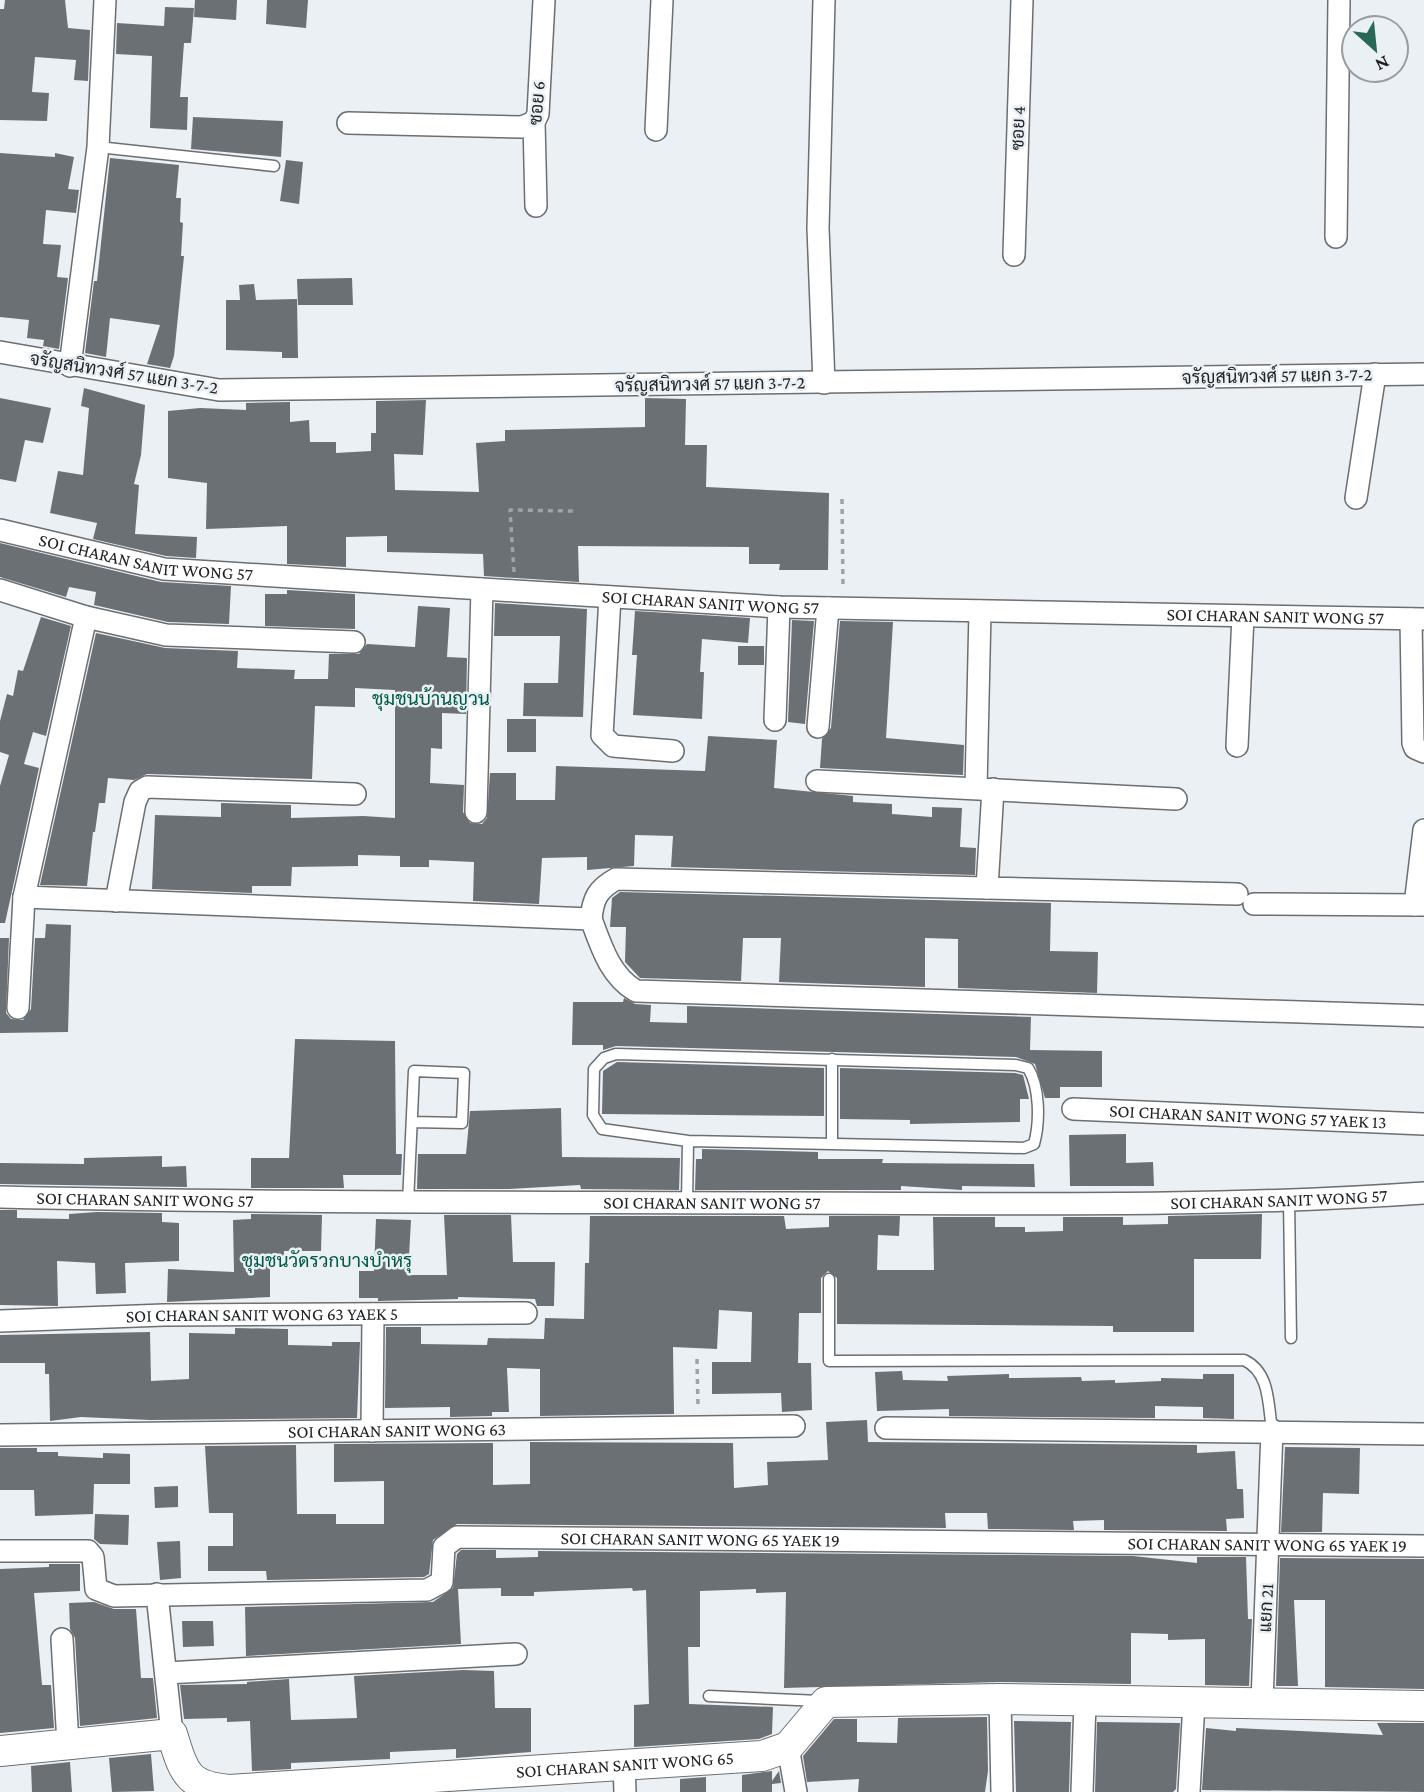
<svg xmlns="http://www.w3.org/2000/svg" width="1424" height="1792" font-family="'Crimson Pro',Sarabun,serif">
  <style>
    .building { fill: #6b7075 }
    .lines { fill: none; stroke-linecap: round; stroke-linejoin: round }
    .lane-casing { stroke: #6a6f74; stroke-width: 13 }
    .street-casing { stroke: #6a6f74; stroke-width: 24 }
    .secondary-casing { stroke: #6a6f74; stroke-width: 32 }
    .path { stroke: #9fa3a7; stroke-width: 3.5; stroke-dasharray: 5 5; stroke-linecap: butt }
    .lane { stroke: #fff; stroke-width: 10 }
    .street { stroke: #fff; stroke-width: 21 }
    .secondary { stroke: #fff; stroke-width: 30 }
    .labels { text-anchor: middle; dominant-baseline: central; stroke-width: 5; stroke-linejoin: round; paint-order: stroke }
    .street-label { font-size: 18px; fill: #1f2123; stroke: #ebf0f5 }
    .neighbourhood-label { font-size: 19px; fill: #015a48; stroke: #ebf0f5 }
  </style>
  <rect width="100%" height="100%" fill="#ebf0f5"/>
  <!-- building -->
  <g class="building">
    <polygon points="5,0 65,0 68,28 90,30 88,81 74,80 76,60 35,57 32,92 49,93 47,121 0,120 0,9 4,9"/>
    <polygon points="195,0 237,0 236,20 194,17"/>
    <polygon points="267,0 308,0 306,28 266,24"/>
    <polygon points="165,7 194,8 191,43 184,43 180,97 188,97 187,130 150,128 152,56 116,54 117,23 164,26"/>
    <polygon points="193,117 283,121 281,157 191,149"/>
    <polygon points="0,153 55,157 55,153 74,157 68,189 79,190 76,213 46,210 43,244 61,245 57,277 68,278 59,349 43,346 44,340 27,338 29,320 0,317"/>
    <polygon points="110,158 179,165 176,198 181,198 180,222 183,223 181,256 184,256 174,356 170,368 147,364 160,325 110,318 106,357 85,353 94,281 97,281"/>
    <polygon points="286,160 303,162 299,204 280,201"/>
    <polygon points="352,278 353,305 298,305 297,279"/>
    <polygon points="254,284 256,300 297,299 298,358 282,358 282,352 226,350 226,300 240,300 239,285"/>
    <polygon points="84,388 145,405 141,455 134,484 139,485 135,534 197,537 196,558 166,556 93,539 97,523 50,513 58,471 83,475 89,408 81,406"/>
    <polygon points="0,398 51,408 43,443 25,440 16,482 0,479"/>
    <polygon points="645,398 686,399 685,445 707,445 706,487 829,493 828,570 779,570 780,564 749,564 749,547 578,546 579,582 484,576 483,554 387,552 387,536 346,537 346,567 287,564 287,526 206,529 207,483 168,478 168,411 200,408 246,410 246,403 290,402 290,422 309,420 310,442 336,442 336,453 371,451 371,433 376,433 376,401 426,400 423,455 394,454 395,490 479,492 476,443 505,441 505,430 645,427"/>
    <polygon points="0,543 161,582 231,586 229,624 168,622 94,605 96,592 69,587 66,597 0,577"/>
    <polygon points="287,590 355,594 355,629 265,626 265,594 287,594"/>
    <polygon points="495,603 587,609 583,717 523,716 524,683 558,683 560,636 494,636"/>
    <polygon points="418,606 450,608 447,657 467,658 466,714 442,713 442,749 431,748 430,783 464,785 463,812 470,823 482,824 487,818 490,773 516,773 516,800 555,800 556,766 705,771 708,736 777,740 774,788 853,796 853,802 892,804 892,814 932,817 932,807 962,808 960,847 976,848 975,875 671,867 673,836 635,835 634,866 587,870 587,857 542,858 539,904 473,901 474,862 429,860 429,867 400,867 400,856 358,855 358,866 292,867 291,886 252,886 252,893 152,889 155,815 221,817 221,803 291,805 291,818 363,816 395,818 395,690 355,688 355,707 315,706 312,779 147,774 134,780 108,778 105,803 99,803 95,832 93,832 87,886 40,885 96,633 165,648 238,651 237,668 295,670 294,679 328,679 329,654 359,654 367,644 415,647"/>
    <polygon points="635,611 750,618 748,643 702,639 700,672 704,672 702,719 633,715 637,655 632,655"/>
    <polygon points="41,617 71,626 46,736 33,732 24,764 39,768 5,923 0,923 0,786 9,755 0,752 0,721 7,694 13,696 18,670 23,671"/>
    <polygon points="792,620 814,621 805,724 788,722"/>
    <polygon points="840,621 893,622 886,738 964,745 963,775 820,768 822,739 831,728"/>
    <rect x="738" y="646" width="26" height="19"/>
    <rect x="507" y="719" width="29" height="33"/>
    <polygon points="620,892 1051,903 1050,951 1098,952 1097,993 958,988 958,939 925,938 925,987 779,982 781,938 743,938 741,981 640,978 625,962 626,927 610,927 612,898"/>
    <polygon points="46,924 71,925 68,1032 0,1033 0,938 9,938 6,1013 11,1019 23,1020 31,1009 35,938 45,938"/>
    <polygon points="624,998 635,1004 651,1005 650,1022 687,1023 687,1006 1031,1017 1030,1050 1102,1051 1102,1087 1060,1087 1060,1098 1045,1098 1035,1064 1016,1057 616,1046 603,1050 603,1045 572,1045 573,1002 623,1002"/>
    <polygon points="295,1039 395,1041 396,1154 402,1154 401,1175 343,1175 344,1188 251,1188 251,1158 289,1158"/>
    <polygon points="617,1062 824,1068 824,1116 602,1114 603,1071"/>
    <polygon points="840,1068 1015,1073 1023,1075 1029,1099 1020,1099 1020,1122 910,1124 910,1120 840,1119"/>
    <polygon points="561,1108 562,1157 680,1158 679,1190 581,1189 580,1185 509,1189 417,1189 418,1154 466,1154 470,1111"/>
    <polygon points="1126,1134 1126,1163 1153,1162 1154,1186 1070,1186 1069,1135"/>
    <polygon points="702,1149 818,1152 818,1159 883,1159 882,1163 1034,1164 1035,1187 962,1186 962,1190 901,1186 901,1190 695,1190 696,1159 702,1159"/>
    <polygon points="162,1156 162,1167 186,1166 187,1187 0,1184 0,1163 84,1164 84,1158"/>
    <polygon points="0,1210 17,1210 17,1218 69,1219 69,1214 97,1212 162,1213 162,1222 179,1223 179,1261 125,1263 126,1293 96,1294 95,1263 57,1261 58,1306 0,1305"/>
    <polygon points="251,1214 322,1215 321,1251 284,1251 284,1264 270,1265 270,1297 167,1302 168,1269 234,1272 233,1220 251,1219"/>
    <polygon points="1262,1214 1261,1259 1194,1259 1194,1332 1113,1332 1113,1326 837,1324 837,1278 828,1271 821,1278 821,1313 799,1313 798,1363 811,1363 812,1410 782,1412 781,1393 712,1394 712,1362 751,1362 752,1312 719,1310 717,1349 673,1347 674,1414 540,1416 540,1369 507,1368 509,1412 492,1412 492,1416 450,1417 450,1407 385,1408 386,1327 421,1327 421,1344 487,1345 488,1338 544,1339 545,1318 584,1319 585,1263 589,1263 590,1216 784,1216 786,1229 829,1227 829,1216 900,1216 899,1236 878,1235 877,1270 934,1270 933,1217 995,1217 995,1227 1025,1227 1025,1232 1063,1231 1063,1217 1123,1217 1123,1225 1168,1224 1168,1216"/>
    <polygon points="444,1215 511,1215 513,1262 555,1262 554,1306 537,1306 535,1299 458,1297 458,1299 378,1301 378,1298 359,1298 359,1271 374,1271 376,1219 411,1220 408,1275 447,1275"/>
    <polygon points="235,1328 288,1329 288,1345 332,1346 332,1342 360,1342 357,1418 150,1420 81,1417 50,1421 49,1374 45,1374 45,1363 0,1363 0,1335 150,1332 151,1381 189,1379 189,1333 235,1334"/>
    <polygon points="902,1371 903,1380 948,1381 947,1376 1009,1374 1009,1378 1081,1377 1082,1381 1115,1380 1115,1383 1161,1381 1161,1378 1203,1379 1203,1374 1234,1374 1234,1419 1203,1418 1203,1407 1155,1406 1155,1418 949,1416 949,1409 877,1411 875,1372"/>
    <polygon points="867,1420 868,1442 1197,1445 1197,1453 1235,1451 1237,1489 1243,1489 1244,1518 1226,1519 1227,1531 1104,1530 1104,1520 1073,1521 1074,1530 988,1529 987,1513 945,1513 946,1528 457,1524 433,1540 429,1574 424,1577 267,1580 266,1571 208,1571 208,1546 233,1546 233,1513 209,1513 205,1446 296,1445 297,1514 336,1514 336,1524 384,1524 384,1481 334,1482 334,1444 493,1443 493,1485 530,1484 530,1442 733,1443 734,1488 768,1485 767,1462 828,1460 826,1422"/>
    <polygon points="1285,1447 1360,1448 1359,1494 1323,1493 1322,1532 1281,1532"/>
    <polygon points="0,1448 37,1448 37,1452 58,1452 58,1456 103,1458 103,1453 130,1454 130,1484 94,1484 93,1514 35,1516 34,1490 0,1490"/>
    <polygon points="178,1486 178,1507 155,1508 154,1487"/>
    <polygon points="95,1514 129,1515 128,1545 100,1544 94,1539"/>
    <polygon points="180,1541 181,1578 160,1580 157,1542"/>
    <polygon points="461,1550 496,1550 496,1558 538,1557 538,1551 1133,1556 1197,1563 1197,1557 1246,1557 1248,1619 1252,1619 1249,1686 1205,1685 1205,1639 1168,1640 1168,1634 1131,1633 1131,1684 1000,1682 784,1688 786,1592 756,1593 756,1589 700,1591 700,1647 688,1647 689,1704 773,1707 772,1734 759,1739 634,1747 634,1705 649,1704 646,1590 633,1591 632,1588 534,1592 534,1596 501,1596 501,1588 458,1589 461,1644 246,1656 245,1607 433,1602 453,1588 457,1554"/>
    <polygon points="1280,1558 1424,1559 1424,1689 1325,1687 1325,1600 1294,1600 1298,1686 1276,1686"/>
    <polygon points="49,1564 80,1564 80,1591 34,1593 42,1685 51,1685 54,1728 0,1733 0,1569 49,1567"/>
    <polygon points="94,1602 114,1609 136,1609 141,1678 153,1678 157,1718 80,1726 75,1638 70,1629 69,1603"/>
    <polygon points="182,1621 213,1621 214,1646 183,1647"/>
    <polygon points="463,1670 494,1671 495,1708 531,1708 531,1752 456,1758 456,1749 390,1752 390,1759 291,1763 291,1769 252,1771 250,1721 227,1722 227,1718 184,1719 180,1685 247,1684 247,1682 289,1679 291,1720 357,1718 354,1676"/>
    <polygon points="987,1717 988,1771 985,1792 858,1792 859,1779 807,1782 803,1756 834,1719 857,1719 857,1742 897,1743 898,1718"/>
    <polygon points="1014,1721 1071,1722 1069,1792 1016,1792"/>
    <polygon points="1097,1722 1180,1723 1176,1789 1173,1792 1095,1792"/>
    <polygon points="1377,1723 1424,1723 1424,1792 1202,1790 1206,1728 1236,1731 1236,1728 1383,1735"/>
    <polygon points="151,1754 154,1791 112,1792 109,1758"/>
    <polygon points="70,1762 72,1792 32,1792 31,1766"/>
    <polygon points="772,1771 772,1781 779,1771 781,1783 772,1784 772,1792 742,1792 742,1775"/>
    <polygon points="706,1777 706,1792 680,1792 680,1779"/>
  </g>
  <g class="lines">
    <defs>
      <g id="lane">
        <polyline points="98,147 274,166"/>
        <polyline points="832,1142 832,1059"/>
        <polyline points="1289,1199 1291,1338"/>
        <polyline points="408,1203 414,1071 464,1073 462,1123 412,1122"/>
        <path d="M687,1203L688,1141L1024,1148L1034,1144C1040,1122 1040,1087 1028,1068L1016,1065L616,1054L604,1058L594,1069L593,1115L602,1129L688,1141"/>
        <path d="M829,1279V1361L1244,1360C1270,1372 1268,1404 1272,1430"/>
        <polyline points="709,1696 820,1701"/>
      </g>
      <g id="street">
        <polyline points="824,0 818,228 824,383"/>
        <polyline points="348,123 522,127 534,122"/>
        <polyline points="656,130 662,0"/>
        <polyline points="536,206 534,122 538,114 544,0"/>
        <polyline points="1336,237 1339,0"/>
        <polyline points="1014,255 1022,0"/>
        <polyline points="0,352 219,390 1424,374"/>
        <polyline points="70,366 98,147 105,0"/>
        <polyline points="1356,498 1375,374"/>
        <path id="s1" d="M0,530L164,569L515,591L779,607L1424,619"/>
        <polyline points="0,590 86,617 166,635 354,642"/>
        <polyline points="610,597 602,735 613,746 673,751"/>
        <path d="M86,617L24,897L591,919C601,946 610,976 636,991L1424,1016"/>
        <polyline points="1411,619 1413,743 1415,748 1424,752"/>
        <polyline points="775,720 779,607"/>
        <polyline points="818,727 828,608"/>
        <polyline points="1237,746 1243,616"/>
        <polyline points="817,781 1176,799"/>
        <polyline points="976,788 980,611"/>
        <polyline points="993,789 987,888 1237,894"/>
        <polyline points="476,812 482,589"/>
        <polyline points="116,901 135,802 140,791 147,787 355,794"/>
        <polyline points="1254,904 1424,905"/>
        <polyline points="1415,905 1424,830"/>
        <path d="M591,919C593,898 598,889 616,879L987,888"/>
        <polyline points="18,1008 24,897"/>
        <path id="s2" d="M1073,1109L1424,1124"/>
        <path id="s3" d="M0,1197C260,1203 520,1202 780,1203C994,1203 1210,1208 1424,1193"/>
        <path id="s4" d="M0,1321L164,1315L526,1313"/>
        <polyline points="886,1428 1424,1434"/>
        <polyline points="372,1431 373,1314"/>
        <path id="s5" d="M0,1435L794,1426"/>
        <path id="s6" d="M0,1551H88L93,1557L96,1589L114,1596L427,1590L442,1582L444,1547L457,1537L1424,1546"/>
        <polyline points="157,1594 172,1734"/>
        <polyline points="62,1639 68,1744"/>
        <polyline points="166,1673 516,1654"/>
        <polyline points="1000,1699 1002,1792"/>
        <polyline points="1262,1702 1272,1430"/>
        <polyline points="788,1747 796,1792"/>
        <polyline points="624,1764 625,1792"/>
        <polyline points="1082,1792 1085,1702"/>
        <polyline points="1189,1792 1194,1702"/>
      </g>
      <g id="secondary">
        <path id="s7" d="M0,1751L172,1734C184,1772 186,1786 229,1790L762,1756L788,1747L826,1702L1000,1699L1424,1706"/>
      </g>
    </defs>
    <!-- lane casing -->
    <use href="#lane" class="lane-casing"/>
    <!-- street casing -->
    <use href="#street" class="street-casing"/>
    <!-- secondary casing -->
    <use href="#secondary" class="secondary-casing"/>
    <!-- path -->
    <g class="path">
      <polyline points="842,499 843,589"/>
      <polyline points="514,572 510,510 574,511"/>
      <polyline points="697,1359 698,1407"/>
    </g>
    <!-- lane -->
    <use href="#lane" class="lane"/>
    <!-- street -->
    <use href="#street" class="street"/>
    <!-- secondary -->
    <use href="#secondary" class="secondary"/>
  </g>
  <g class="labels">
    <!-- street labels -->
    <g class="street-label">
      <text transform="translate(537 103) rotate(-85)">ซอย 6</text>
      <text transform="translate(1018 128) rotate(-88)">ซอย 4</text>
      <text transform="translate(124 373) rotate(9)">จรัญสนิทวงศ์ 57 แยก 3-7-2</text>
      <text transform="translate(1277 376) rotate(-1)">จรัญสนิทวงศ์ 57 แยก 3-7-2</text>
      <text transform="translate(710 384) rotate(-1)">จรัญสนิทวงศ์ 57 แยก 3-7-2</text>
      <text stroke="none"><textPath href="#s1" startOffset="149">SOI CHARAN SANIT WONG 57</textPath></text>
      <text stroke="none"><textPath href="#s1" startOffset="716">SOI CHARAN SANIT WONG 57</textPath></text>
      <text stroke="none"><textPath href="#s1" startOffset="1281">SOI CHARAN SANIT WONG 57</textPath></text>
      <text stroke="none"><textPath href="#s2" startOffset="175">SOI CHARAN SANIT WONG 57 YAEK 13</textPath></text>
      <text stroke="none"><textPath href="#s3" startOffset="1279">SOI CHARAN SANIT WONG 57</textPath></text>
      <text stroke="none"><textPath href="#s3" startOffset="145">SOI CHARAN SANIT WONG 57</textPath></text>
      <text stroke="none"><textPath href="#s3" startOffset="712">SOI CHARAN SANIT WONG 57</textPath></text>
      <text stroke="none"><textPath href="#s4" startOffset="262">SOI CHARAN SANIT WONG 63 YAEK 5</textPath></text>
      <text stroke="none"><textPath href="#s5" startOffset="397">SOI CHARAN SANIT WONG 63</textPath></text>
      <text stroke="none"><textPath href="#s6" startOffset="772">SOI CHARAN SANIT WONG 65 YAEK 19</textPath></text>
      <text stroke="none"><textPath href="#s6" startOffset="1339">SOI CHARAN SANIT WONG 65 YAEK 19</textPath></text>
      <text transform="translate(1266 1608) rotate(-87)">แยก 21</text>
      <text stroke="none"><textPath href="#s7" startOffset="658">SOI CHARAN SANIT WONG 65</textPath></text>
    </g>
    <!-- neighbourhood labels -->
    <g class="neighbourhood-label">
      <text x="431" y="698">ชุมชนบ้านญวน</text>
      <text x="327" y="1260">ชุมชนวัดรวกบางบำหรุ</text>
    </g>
  </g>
  <!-- north arrow -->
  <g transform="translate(1375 49) rotate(153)"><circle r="33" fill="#ebf0f5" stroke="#999da1" stroke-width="2"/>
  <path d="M0-5L12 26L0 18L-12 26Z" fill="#276857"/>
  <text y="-10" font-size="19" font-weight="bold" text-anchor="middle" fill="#1f2123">N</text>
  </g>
</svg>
